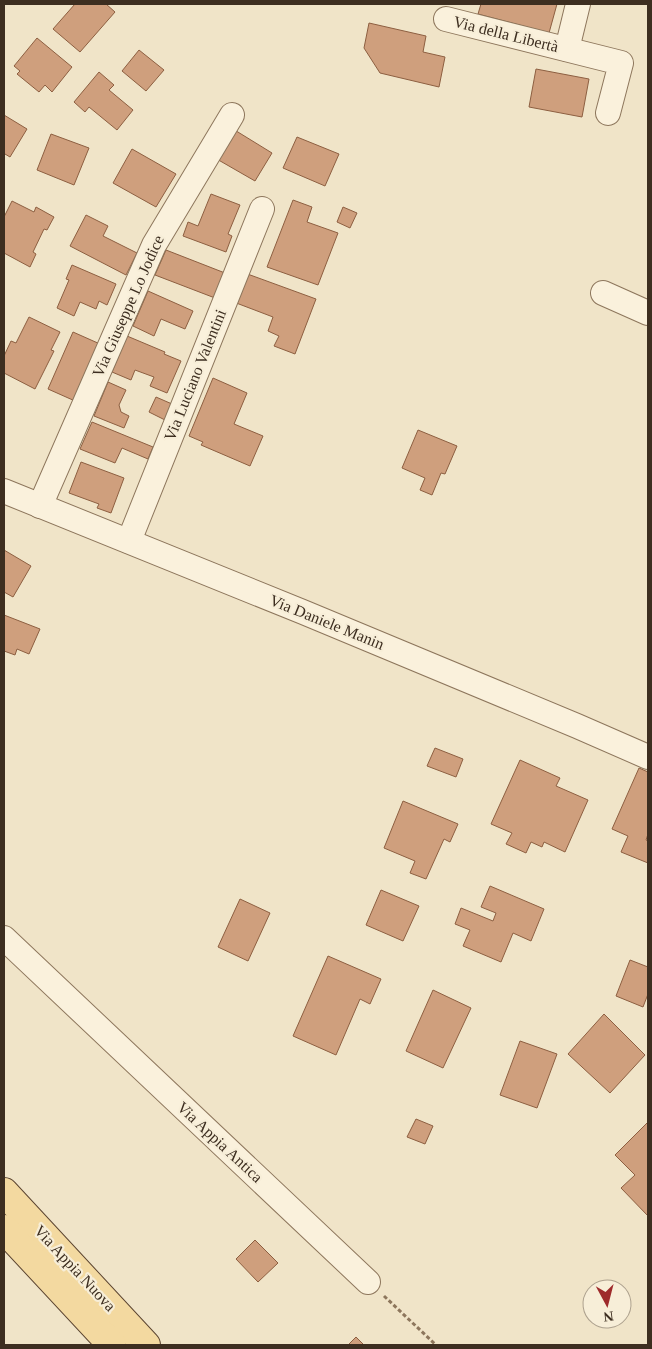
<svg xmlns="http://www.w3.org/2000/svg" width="652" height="1349" font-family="'Times New Roman',serif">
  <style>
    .building { fill: #cf9f7d; stroke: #8d5f41 }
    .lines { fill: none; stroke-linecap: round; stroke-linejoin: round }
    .minor-casing { stroke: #8d765c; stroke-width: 26 }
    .major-casing { stroke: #5b4430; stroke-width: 30 }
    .path { stroke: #8d765c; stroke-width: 3; stroke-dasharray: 4 2.5; stroke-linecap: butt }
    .minor { stroke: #faf1dc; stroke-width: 24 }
    .major { stroke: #f3d9a0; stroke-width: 28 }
    .labels { text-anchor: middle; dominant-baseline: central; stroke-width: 4.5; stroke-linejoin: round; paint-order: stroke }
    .street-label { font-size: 16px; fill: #3d2e20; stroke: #f7eed8 }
  </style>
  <rect width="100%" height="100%" fill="#f0e4c8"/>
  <!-- building -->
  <g class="building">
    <polygon points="75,4 106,4 115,12 80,52 53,29"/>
    <polygon points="481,4 557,4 549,33 478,14"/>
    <polygon points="369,23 426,36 423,52 445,57 439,87 380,73 364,48"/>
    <polygon points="37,38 72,67 52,92 45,85 39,92 17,74 20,71 14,66"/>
    <polygon points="139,50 164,70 146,91 122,71"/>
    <polygon points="536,69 589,79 582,117 529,107"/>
    <polygon points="99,72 114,85 109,90 133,110 117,130 89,107 85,112 74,102"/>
    <polygon points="4,115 27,129 10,157 5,154 4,156"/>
    <polygon points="233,129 272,153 255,181 215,158"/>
    <polygon points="51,134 89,148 74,185 37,170"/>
    <polygon points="297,137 339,154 325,186 283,168"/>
    <polygon points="132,149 176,174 156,207 113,183"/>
    <polygon points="211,194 240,205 228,234 232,236 226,252 183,236 188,222 198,226"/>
    <polygon points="293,200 312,207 307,222 338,233 318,285 267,267"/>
    <polygon points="12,201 34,212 36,207 54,217 47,230 44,229 33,252 36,254 30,267 4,253 4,217"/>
    <polygon points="343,207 357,213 350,228 337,222"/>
    <polygon points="86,215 108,226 103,236 137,253 126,275 70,246"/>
    <polygon points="166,250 225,273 215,298 155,275"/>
    <polygon points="72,265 116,284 107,305 99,301 96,309 80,302 74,316 57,308 69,280 66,279"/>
    <polygon points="242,272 316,299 295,354 274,346 279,336 268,331 273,317 231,301"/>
    <polygon points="148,291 193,311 185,329 161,319 154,336 133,326"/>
    <polygon points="29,317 60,332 51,350 54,351 35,389 4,373 4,356 11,341 16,343"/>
    <polygon points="73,332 100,344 75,401 48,389"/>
    <polygon points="127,336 165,352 164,354 181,361 167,393 150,386 154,377 135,370 131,380 112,372"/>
    <polygon points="213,378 247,393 234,424 263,436 250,466 201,445 203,442 189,436"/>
    <polygon points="108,382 126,390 119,405 121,412 129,416 124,428 94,416"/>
    <polygon points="156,397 172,404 165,420 149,412"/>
    <polygon points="92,422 153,447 148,459 122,448 115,463 80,449"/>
    <polygon points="418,430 457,446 445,474 441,473 432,495 420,490 425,478 402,468"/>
    <polygon points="81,462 124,478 111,513 97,508 99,504 69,493"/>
    <polygon points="4,550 31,566 13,597 4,592"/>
    <polygon points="4,615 40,629 29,654 17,649 15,655 4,651"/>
    <polygon points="435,748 463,759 456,777 427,766"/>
    <polygon points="520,760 560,778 556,786 588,800 565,852 544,842 542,847 531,842 526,853 506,844 512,833 491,824"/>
    <polygon points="639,768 648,772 648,834 646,840 648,841 648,863 621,852 628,836 612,829"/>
    <polygon points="403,801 458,824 450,842 444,839 426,879 410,873 415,861 384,848"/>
    <polygon points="490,886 544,909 531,941 513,933 501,962 463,946 470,930 455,924 461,908 493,921 496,913 481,907"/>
    <polygon points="381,890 419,906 403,941 366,925"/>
    <polygon points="240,899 270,913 248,961 218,947"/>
    <polygon points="328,956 381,979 370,1004 360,999 336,1055 293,1036"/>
    <polygon points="630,960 648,967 648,994 643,1007 616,996"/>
    <polygon points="433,990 471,1008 443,1068 406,1051"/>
    <polygon points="604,1014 645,1055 610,1093 568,1054"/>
    <polygon points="520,1041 557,1054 537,1108 500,1095"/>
    <polygon points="416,1119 433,1126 425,1144 407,1137"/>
    <polygon points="648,1122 648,1216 621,1188 635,1175 615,1155"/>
    <polygon points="255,1240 278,1263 258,1282 236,1259"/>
    <polygon points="356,1337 364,1345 348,1345"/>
  </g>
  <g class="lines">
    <defs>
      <g id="minor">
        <polyline points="446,19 621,63 608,113"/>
        <polyline points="567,49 578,4"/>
        <polyline points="603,293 648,313"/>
        <polyline points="4,491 303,612 577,726 648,757"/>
        <polyline points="40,506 154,245 232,115"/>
        <polyline points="129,541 262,209"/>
        <polyline points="4,938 368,1282"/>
      </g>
      <g id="major">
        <polyline points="4,1192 146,1345"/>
        <polyline points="4,1229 112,1345"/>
      </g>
    </defs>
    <!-- minor casing -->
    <use href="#minor" class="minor-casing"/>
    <!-- major casing -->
    <use href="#major" class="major-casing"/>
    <!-- path -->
    <polyline class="path" points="384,1296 436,1345"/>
    <!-- minor -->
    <use href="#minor" class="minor"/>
    <!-- major -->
    <use href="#major" class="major"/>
  </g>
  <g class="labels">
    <!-- street labels -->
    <g class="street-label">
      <text transform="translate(506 34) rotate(14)">Via della Libertà</text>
      <text transform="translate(128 306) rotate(-66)">Via Giuseppe Lo Jodice</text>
      <text transform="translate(195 375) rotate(-68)">Via Luciano Valentini</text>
      <text transform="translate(327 622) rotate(22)">Via Daniele Manin</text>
      <text transform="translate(220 1142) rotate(43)">Via Appia Antica</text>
      <text transform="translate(75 1268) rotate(47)">Via Appia Nuova</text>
    </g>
  </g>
  <!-- border -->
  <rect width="652" height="1349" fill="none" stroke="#3d2e20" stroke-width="10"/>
  <!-- north arrow -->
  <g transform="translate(607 1304) rotate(173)"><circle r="24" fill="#f7eed8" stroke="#ada18e"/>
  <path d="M0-4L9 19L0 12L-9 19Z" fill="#9e2a2b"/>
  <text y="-8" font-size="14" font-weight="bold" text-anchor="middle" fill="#3d2e20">N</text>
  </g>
</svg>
